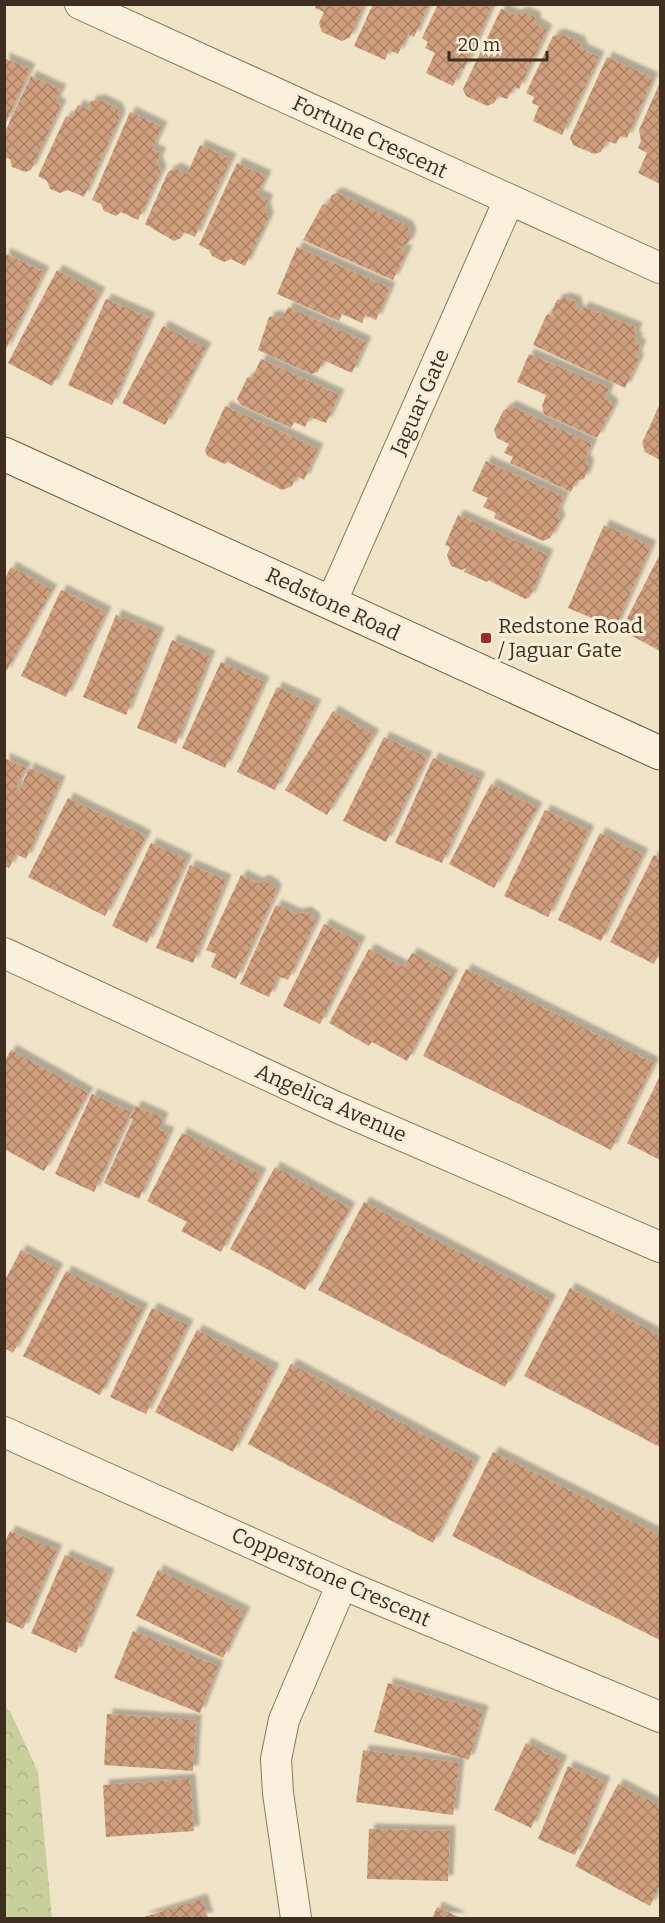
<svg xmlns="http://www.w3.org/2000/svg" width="665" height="1923" font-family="Bitter,serif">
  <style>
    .park { fill: url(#park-crowns) }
    .building { fill: url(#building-cross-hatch); filter: url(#shadow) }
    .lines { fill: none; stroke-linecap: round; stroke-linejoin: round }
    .street-casing { stroke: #8d765c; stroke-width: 32 }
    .secondary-casing { stroke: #6f573f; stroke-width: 35 }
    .street { stroke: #faf1dc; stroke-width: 30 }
    .secondary { stroke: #faf1dc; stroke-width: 33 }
    .poi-dot { fill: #9e2a2b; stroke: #f7eed8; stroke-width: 2 }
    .labels { text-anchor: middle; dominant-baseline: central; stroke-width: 6; stroke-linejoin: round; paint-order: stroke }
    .street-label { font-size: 21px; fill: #3d2e20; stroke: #f7eed8 }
    .poi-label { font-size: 21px; fill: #3d2e20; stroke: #f7eed8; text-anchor: start }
  </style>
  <defs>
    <pattern id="park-crowns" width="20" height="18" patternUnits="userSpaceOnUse" patternTransform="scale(1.5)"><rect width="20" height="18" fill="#c9cf9b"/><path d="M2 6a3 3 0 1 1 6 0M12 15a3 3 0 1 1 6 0" fill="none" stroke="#aeb285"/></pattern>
    <pattern id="building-cross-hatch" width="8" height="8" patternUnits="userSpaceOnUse" patternTransform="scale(1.5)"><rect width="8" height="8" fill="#cf9f7d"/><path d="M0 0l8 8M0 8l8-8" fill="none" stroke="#a98266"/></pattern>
    <filter id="shadow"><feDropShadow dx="5.5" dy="-5.5" stdDeviation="1.5" flood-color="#0004"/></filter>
  </defs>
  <rect width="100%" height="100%" fill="#f0e4c8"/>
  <!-- park -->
  <polygon class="park" points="4,1706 10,1711 38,1772 52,1918 5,1918"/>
  <!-- building -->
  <g class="building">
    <polygon points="316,4 364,4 350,37 342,41 322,32 319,23 324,12 315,8"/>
    <polygon points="373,4 429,4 414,37 408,34 398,54 389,50 385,60 354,46"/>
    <polygon points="438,4 483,4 491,8 464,69 461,68 453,86 426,73 435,53 425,48 428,42 422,38"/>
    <polygon points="501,9 515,15 523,12 535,17 536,24 547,30 519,89 514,87 507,99 498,96 494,103 487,106 466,96 463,89"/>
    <polygon points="560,34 580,42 582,49 599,57 562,135 533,121 539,106 532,103 534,97 526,93 553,36"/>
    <polygon points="607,57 653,78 627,138 620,136 616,144 607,141 601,152 594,154 573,145 570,138"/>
    <polygon points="4,58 30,69 4,127"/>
    <polygon points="31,76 61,90 55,102 61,105 31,170 25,172 12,167 10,159 4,157 4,134"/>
    <polygon points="660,82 660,184 638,173 647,153 638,148 641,141 639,130"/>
    <polygon points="100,100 117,108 120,117 84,197 68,190 60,193 50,189 47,181 38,176 66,116 71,118 78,105 88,109 91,101"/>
    <polygon points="130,112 162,127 152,149 161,153 157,161 161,172 138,220 121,212 116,216 104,211 101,204 92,200"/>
    <polygon points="200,145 231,159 195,237 184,232 181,238 174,241 145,224 168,172 176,168 187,174"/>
    <polygon points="237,163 266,176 257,195 268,200 265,207 268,219 245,266 231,259 224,262 212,256 209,250 199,245"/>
    <polygon points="338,193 407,226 411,235 407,245 398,247 407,251 393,280 303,240 323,204 327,206 332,195"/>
    <polygon points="297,247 390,288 376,320 365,315 362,323 342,314 339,321 277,294"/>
    <polygon points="4,253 44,272 4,353"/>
    <polygon points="57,270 100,293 52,386 8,363"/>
    <polygon points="565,298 575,301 579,313 584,307 637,328 634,337 638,339 636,343 641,345 636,358 639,359 625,388 533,345 547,314 555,317 552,310 557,300"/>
    <polygon points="106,299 150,318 112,405 68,385"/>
    <polygon points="288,307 366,342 352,373 323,360 318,372 311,374 258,350 269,317 276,316 282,319"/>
    <polygon points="163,326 206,348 165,425 122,403"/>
    <polygon points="529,354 609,388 605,399 611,402 613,407 597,438 544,414 542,406 546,395 517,382"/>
    <polygon points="261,359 339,395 326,423 310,417 305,427 294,422 291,428 241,405 237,399 247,378 253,376"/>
    <polygon points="660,404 660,460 645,452 642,443"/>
    <polygon points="225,406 318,449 304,480 297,476 292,486 282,490 228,462 225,464 207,456 205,450"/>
    <polygon points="511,406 592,444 585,459 589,466 584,479 576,481 571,492 510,463 513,457 504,453 509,444 497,438 494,430 503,411"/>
    <polygon points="486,461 564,497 557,513 560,520 550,538 543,541 494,518 496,513 483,507 488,498 472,491"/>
    <polygon points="458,515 548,555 530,597 525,599 488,580 487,582 464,572 466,568 462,570 451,566 447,555 450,547 445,545"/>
    <polygon points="604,525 651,546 615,628 568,608"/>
    <polygon points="660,554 660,651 621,630"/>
    <polygon points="11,567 52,590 4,675 4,580"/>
    <polygon points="61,590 106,612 66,697 21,676"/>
    <polygon points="116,615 159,633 126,715 83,697"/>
    <polygon points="172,640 210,656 176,744 137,728"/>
    <polygon points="221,662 264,682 225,768 182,748"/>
    <polygon points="277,687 316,705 275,790 237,772"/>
    <polygon points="333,711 374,735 327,815 285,790"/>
    <polygon points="384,737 427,757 386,842 343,821"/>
    <polygon points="4,758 26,768 16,787 20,789 29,768 60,782 26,859 16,854 9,868 4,866"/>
    <polygon points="433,758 480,778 442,863 395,843"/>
    <polygon points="491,784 537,808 494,888 449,864"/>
    <polygon points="68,798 146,836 105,916 28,877"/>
    <polygon points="545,810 589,831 548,917 504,896"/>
    <polygon points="600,833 643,854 601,941 558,920"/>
    <polygon points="151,843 187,860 147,943 112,926"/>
    <polygon points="654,855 660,858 660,951 654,964 610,942"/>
    <polygon points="190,865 226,880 193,963 156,948"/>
    <polygon points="241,875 258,883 264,880 274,886 276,892 236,979 211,967 216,954 206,950"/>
    <polygon points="276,905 296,914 306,912 314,918 315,923 288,980 278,976 269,997 240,984"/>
    <polygon points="324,924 360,942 320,1024 283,1006"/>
    <polygon points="369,949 404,967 412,953 453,975 407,1061 372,1042 369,1046 329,1023"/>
    <polygon points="466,969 654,1063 611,1150 423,1056"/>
    <polygon points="11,1050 88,1093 44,1171 6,1150 4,1146 4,1062"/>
    <polygon points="660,1076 660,1160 627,1143"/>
    <polygon points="92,1094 131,1112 94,1192 55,1174"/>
    <polygon points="136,1106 163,1118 159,1129 169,1133 139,1199 104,1183 133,1119 130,1118"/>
    <polygon points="182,1133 261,1174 221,1252 181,1231 187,1222 147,1201"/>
    <polygon points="275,1167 350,1208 305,1290 230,1249"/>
    <polygon points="364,1202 551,1300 505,1387 318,1290"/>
    <polygon points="21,1250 58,1269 13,1353 4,1348 4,1282"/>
    <polygon points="66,1271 143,1309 100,1395 23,1356"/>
    <polygon points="570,1288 660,1336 660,1447 524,1376"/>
    <polygon points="152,1308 188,1325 146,1414 110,1397"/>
    <polygon points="197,1330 274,1369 233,1452 155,1412"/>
    <polygon points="291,1364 475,1462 433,1543 248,1444"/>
    <polygon points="493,1452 660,1535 660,1640 452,1536"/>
    <polygon points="10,1531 57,1550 23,1629 4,1621 4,1544"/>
    <polygon points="65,1555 109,1574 76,1653 31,1633"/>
    <polygon points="158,1570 245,1612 223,1658 136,1616"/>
    <polygon points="133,1631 218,1666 200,1713 114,1678"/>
    <polygon points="388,1683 483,1711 469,1760 374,1732"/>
    <polygon points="107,1714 196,1720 193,1771 104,1765"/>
    <polygon points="526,1743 562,1761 531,1828 494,1810"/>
    <polygon points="363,1750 459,1763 453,1815 356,1802"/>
    <polygon points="568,1766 605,1782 575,1855 538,1839"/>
    <polygon points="190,1779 194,1831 106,1837 103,1785"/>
    <polygon points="618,1784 660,1806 660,1885 650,1906 575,1866"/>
    <polygon points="369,1829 450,1831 448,1881 367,1879"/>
    <polygon points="202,1899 208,1918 141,1918"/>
    <polygon points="437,1907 461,1918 432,1918"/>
  </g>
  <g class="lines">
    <defs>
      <g id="street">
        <polyline points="80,4 660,268"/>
        <polyline points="331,603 509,200"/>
        <polyline points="4,953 336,1107 660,1247"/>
        <polyline points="4,1432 342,1584 660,1717"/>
        <polyline points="296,1918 278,1793 276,1759 284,1720 342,1584"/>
      </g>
      <polyline id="secondary" points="4,454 660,753"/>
    </defs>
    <!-- street casing -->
    <use href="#street" class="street-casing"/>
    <!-- secondary casing -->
    <use href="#secondary" class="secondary-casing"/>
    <!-- street -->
    <use href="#street" class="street"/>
    <!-- secondary -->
    <use href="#secondary" class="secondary"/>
  </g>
  <!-- markers -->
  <rect class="poi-dot" x="480" y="632" width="12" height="12" rx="3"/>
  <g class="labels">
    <!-- street labels -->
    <g class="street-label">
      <text transform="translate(370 137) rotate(25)">Fortune Crescent</text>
      <text transform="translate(420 402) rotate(-66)">Jaguar Gate</text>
      <text transform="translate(333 604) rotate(25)">Redstone Road</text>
      <text transform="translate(331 1103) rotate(24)">Angelica Avenue</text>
      <text transform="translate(331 1577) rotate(24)">Copperstone Crescent</text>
    </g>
    <!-- poi labels -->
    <g class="poi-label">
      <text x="498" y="626">Redstone Road<tspan x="498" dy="24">/ Jaguar Gate</tspan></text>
    </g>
  </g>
  <!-- border -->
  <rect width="665" height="1923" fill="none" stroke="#3d2e20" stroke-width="12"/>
  <!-- scale -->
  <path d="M449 51v9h98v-9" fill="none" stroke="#3d2e20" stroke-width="3"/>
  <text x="458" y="51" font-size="18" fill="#3d2e20" stroke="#f7eed8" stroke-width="4.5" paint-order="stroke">20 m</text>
</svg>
